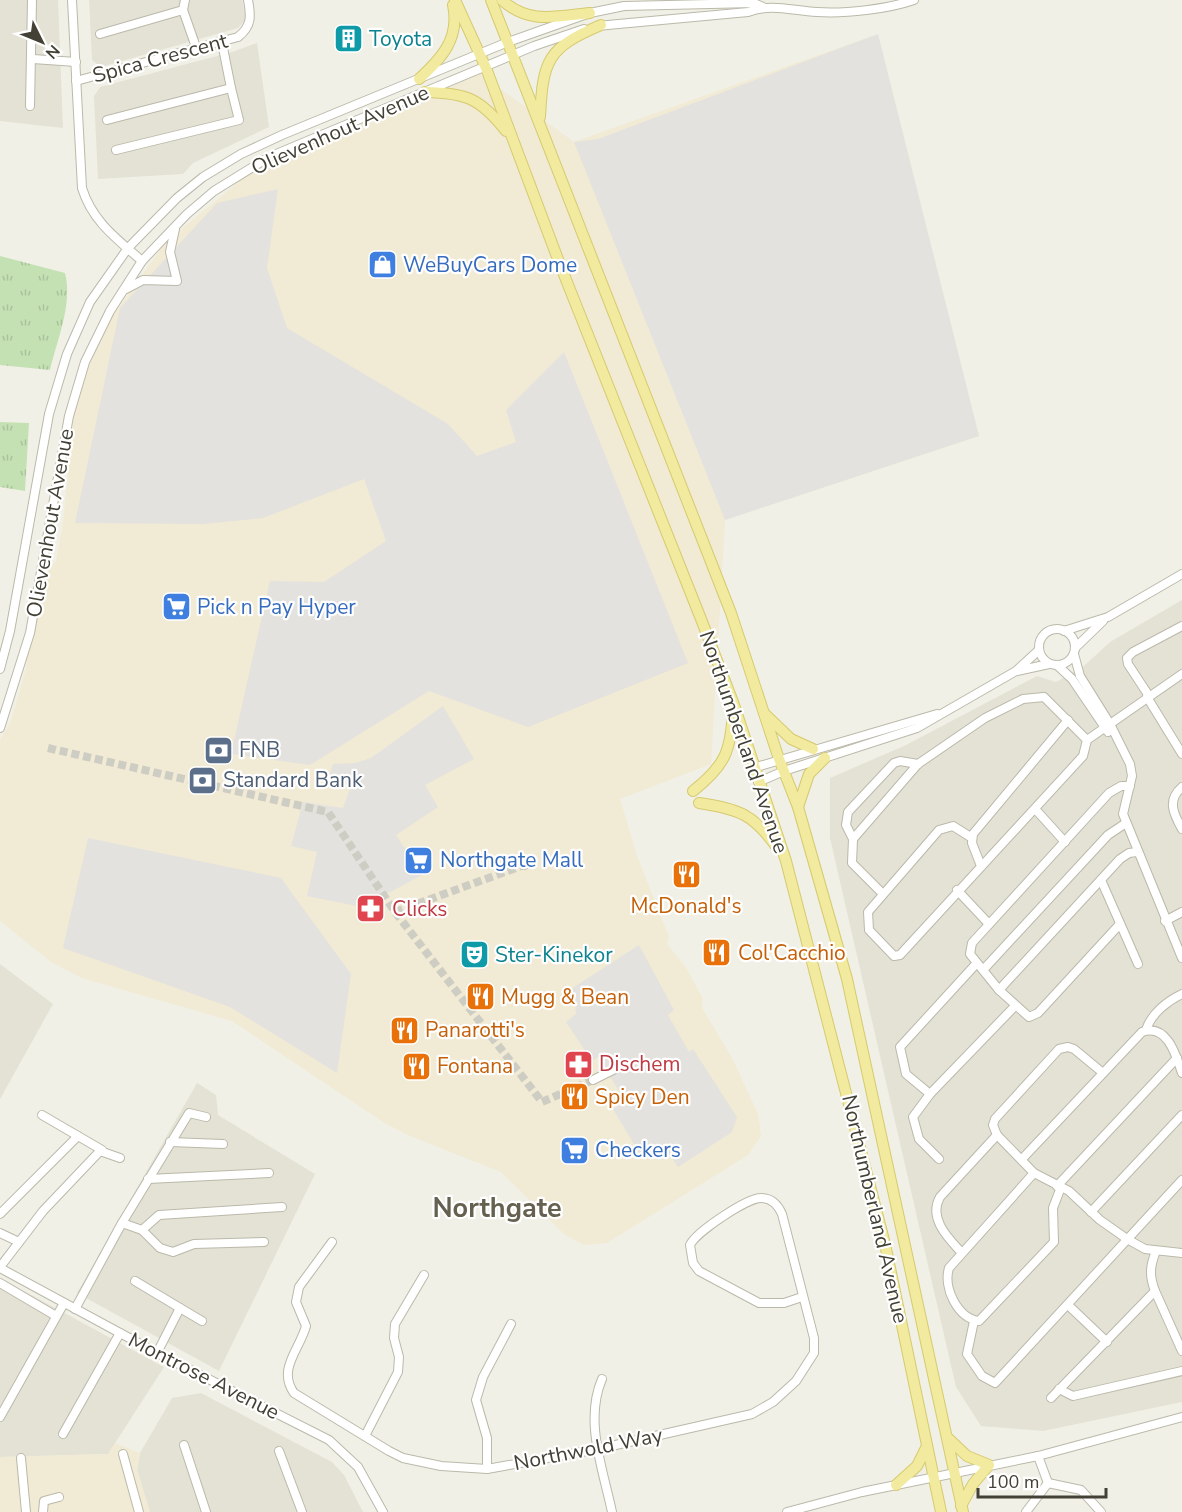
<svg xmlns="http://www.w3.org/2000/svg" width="1182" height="1512" font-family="'Nunito Sans',sans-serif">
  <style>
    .residential { fill: #e4e2d5 }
    .commercial { fill: #f1ead4 }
    .park { fill: url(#park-tufts) }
    .parking { fill: #e3e2de }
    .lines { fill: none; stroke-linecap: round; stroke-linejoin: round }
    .minor-tunnel { stroke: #cecdc3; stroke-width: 8; stroke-dasharray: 8 4; stroke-linecap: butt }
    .minor-casing { stroke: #bbb9aa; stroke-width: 10 }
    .major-casing { stroke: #d5ca70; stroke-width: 12 }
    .minor { stroke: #fff; stroke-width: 8 }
    .major { stroke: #f2ea9e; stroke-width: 10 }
    .labels { text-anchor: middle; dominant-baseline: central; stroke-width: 4.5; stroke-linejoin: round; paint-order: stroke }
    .culture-label { font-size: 21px; fill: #0d838f; stroke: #fff; text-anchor: start }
    .street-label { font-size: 21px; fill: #434136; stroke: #fff }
    .shop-label { font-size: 21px; fill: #366cbe; stroke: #fff; text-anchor: start }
    .service-label { font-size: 21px; fill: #4e5e75; stroke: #fff; text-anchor: start }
    .food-label { font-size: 21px; fill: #c56008; stroke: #fff; text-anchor: start }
    .health-label { font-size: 21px; fill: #be3a42; stroke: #fff; text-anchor: start }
    .district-label { font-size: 27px; font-weight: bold; fill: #65604f; stroke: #fff }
  </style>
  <defs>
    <pattern id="park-tufts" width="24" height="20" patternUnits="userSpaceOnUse" patternTransform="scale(1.5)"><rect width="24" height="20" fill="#c4e1b4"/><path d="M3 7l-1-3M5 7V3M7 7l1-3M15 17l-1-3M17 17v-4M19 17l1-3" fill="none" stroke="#aac29b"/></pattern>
  </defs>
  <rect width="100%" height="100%" fill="#f1f0e6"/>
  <!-- residential -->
  <g class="residential">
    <polygon points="0,0 58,0 63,128 0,121"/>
    <polygon points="89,0 242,0 246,19 238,28 101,67 92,60"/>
    <polygon points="257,43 269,127 193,163 183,174 98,179 94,96 100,87 232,52"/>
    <polygon points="1182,600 1182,1402 1043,1431 981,1426 956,1387 830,838 830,778 906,745 1037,676 1056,682 1084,666 1110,642"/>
    <polygon points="0,964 53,1004 0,1099"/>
    <polygon points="197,1083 216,1095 218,1115 315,1174 219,1371 77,1293"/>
    <polygon points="0,1278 164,1367 108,1454 0,1457"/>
    <polygon points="201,1393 332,1462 344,1475 363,1512 150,1512 137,1470 140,1453 172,1398"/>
  </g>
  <!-- commercial -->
  <g class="commercial">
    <polygon points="878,34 979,436 725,520 711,764 620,799 637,856 669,937 667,944 685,966 703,999 702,1008 732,1058 758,1114 761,1136 748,1155 607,1243 584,1245 565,1235 501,1172 408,1135 383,1122 232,1021 82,978 51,962 0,921 0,740 11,721 26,669 28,649 46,571 56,561 63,523 75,404 104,328 166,242 253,170 480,74 574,142"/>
    <polygon points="115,1443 140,1453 137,1470 150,1512 0,1512 0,1457 108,1454"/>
  </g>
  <!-- park -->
  <g class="park">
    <path d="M0,256L65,273C73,304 57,340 50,370L0,365Z"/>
    <polygon points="0,422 29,423 25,491 0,487"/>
  </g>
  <!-- parking -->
  <g class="parking">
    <polygon points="878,34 979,436 725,520 574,142 598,139"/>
    <polygon points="278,189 267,268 287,328 448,424 477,456 516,442 506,410 564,352 688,663 528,727 429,691 310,765 231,754 270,581 324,582 386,541 364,479 263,518 203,524 75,523 120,308 217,203"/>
    <polygon points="443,706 474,759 425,785 438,807 396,835 422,875 362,907 307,896 317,852 291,846 303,802 343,808 351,786 328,780 333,764 355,763 371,758"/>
    <polygon points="88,838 281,878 351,974 337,1073 230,1007 63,948"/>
    <polygon points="639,945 674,1010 668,1015 689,1052 693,1049 737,1117 732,1132 678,1167 664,1146 643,1159 613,1109 625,1101 598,1057 592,1061 566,1022 576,1014 575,1002 568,991"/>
  </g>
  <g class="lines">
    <!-- minor-tunnel -->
    <g class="minor-tunnel">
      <polyline points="48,748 328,812 395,912 542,1102 593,1080"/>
      <polyline points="395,912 524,865"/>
    </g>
    <defs>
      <g id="minor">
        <path d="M72,0L82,188C92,221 117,239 142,261"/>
        <polyline points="183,10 185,0"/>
        <path d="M597,26L748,12C773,3 792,11 817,12C845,14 888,9 914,0"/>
        <polyline points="100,34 183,10 197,50"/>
        <polyline points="33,59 76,62"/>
        <path d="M76,81L238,37C252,26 251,16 248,0"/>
        <polyline points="30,106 32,0"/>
        <polyline points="107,120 231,88 222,43"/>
        <polyline points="116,150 239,120 231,88"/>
        <polyline points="126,289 143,280 177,281 170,252 175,229"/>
        <circle cx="1057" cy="647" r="18"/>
        <polyline points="1064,631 1108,617 1182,574"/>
        <polyline points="1075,648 1103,621"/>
        <polyline points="1074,654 1080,676 1110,724 1130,764 1132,776 1123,814 1182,958"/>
        <polyline points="1057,665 1072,679 1108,732"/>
        <polyline points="0,669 10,631 49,414 67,354 90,302 128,248 177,198 203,177 241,154 282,135 508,42 590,13 624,6 754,3 763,7"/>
        <polyline points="1017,671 1049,664"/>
        <polyline points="1149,696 1128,664 1127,658 1133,652 1182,626"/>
        <polyline points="1147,697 1182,754"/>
        <polyline points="0,728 30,633 69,416 85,362 110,311 142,261 187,214 214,191 269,157 534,46 584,29"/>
        <polyline points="1087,740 1182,674"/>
        <polyline points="753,768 937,714"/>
        <polyline points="758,782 784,771 917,728 1016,671 1039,650"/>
        <path d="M1182,787C1167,800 1173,813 1182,829"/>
        <polyline points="1036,810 1065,842"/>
        <polyline points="853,839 846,825 848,812 894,763 900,761 918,764"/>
        <polyline points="524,865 530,862"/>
        <polyline points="981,866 972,843 973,834 1068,720"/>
        <polyline points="1101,880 1138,964"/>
        <polyline points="957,890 989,924"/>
        <polyline points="882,893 852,863 853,839 918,764 985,718 1023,699 1044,697 1087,740 1083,756 900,955 894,956 869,930 868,912 939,830 953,826 972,838"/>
        <polyline points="1165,921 1182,912"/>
        <polyline points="1120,924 1038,1013 1029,1017 999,990 970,954 972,943 1109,793 1121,786 1130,786"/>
        <polyline points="983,970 1108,835 1126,823"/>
        <polyline points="999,990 1120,859 1129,853 1137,852"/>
        <path d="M1146,1030C1151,1014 1167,1001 1182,994"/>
        <polyline points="1103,1073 1074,1049 1068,1047 1059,1049 995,1119 993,1125 997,1135 1034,1173 1069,1191 1100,1220 1127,1239 1145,1249 1182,1253"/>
        <polyline points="593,1080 625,1064"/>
        <polyline points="930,1094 906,1074 900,1047 976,964"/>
        <polyline points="42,1115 102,1150"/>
        <polyline points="170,1142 223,1144"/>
        <polyline points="939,1159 919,1139 913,1117 930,1094 1015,1006"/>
        <path d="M1022,1159L1142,1032C1167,1023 1176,1055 1182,1073"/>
        <path d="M1034,1173L949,1268C943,1287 957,1318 979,1321L1054,1242L1053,1208L1061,1187"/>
        <polyline points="148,1179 269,1173"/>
        <polyline points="1057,1186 1177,1058"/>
        <polyline points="1091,1212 1182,1115"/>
        <polyline points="0,1214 78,1136"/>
        <polyline points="122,1223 142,1230 159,1215 282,1207"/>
        <polyline points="142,1230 160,1248 173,1252 194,1244 264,1242"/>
        <polyline points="0,1233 19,1242"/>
        <path d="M332,1242L299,1287L296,1302L306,1326C300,1349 277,1369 294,1393L389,1451L403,1458L441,1466L487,1469L598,1449L752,1414L773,1402L796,1381L814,1353V1338L782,1214C778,1205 772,1198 761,1198C747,1198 696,1232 690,1245L693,1263L699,1271L759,1303H784L802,1297"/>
        <path d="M961,1252C948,1238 928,1218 940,1197L997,1135"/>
        <polyline points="0,1267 43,1211 100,1151 120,1158"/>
        <polyline points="0,1268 157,1353 329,1440 358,1467 383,1512"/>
        <polyline points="135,1281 180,1308"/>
        <polyline points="0,1283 56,1316"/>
        <polyline points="1155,1291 1182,1351"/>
        <polyline points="1068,1305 1107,1342"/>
        <polyline points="75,1309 122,1223 189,1113 206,1117"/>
        <polyline points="974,1321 967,1354 982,1376 995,1383 1182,1180"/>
        <polyline points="157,1353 180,1308 202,1321"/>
        <path d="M602,1379C584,1421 603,1469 612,1512"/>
        <polyline points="1059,1389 1073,1396 1182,1371"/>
        <path d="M1051,1398L1155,1291C1149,1275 1150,1266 1156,1251"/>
        <polyline points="0,1417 64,1303"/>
        <polyline points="63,1434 120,1333"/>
        <polyline points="365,1436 398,1372 399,1357 394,1338 395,1324 424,1275"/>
        <polyline points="184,1445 206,1512"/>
        <polyline points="279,1451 302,1512"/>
        <polyline points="123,1454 139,1512"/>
        <polyline points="1038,1456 1048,1483"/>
        <polyline points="21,1458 26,1512"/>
        <polyline points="487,1469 487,1438 476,1400 483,1377 511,1324"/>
        <polyline points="1048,1483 1081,1490 1101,1512"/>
        <polyline points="43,1512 44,1501 59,1497"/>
        <polyline points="787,1512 862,1492 1038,1456 1182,1417"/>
        <polyline points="1026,1512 1048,1483"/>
      </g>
      <g id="major">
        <polyline points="455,0 486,68 559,262 701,619 733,702 786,861 885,1244 941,1512"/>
        <polyline points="491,0 731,613 779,759 798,807 847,979 963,1512"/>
        <path d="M502,0C529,25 557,16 590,13"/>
        <path d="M419,79C442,58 460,38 453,5"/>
        <path d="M425,92C466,93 480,98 506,131"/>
        <path d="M540,117C543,60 547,48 601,25"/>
        <polyline points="766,715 791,739 813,749"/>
        <path d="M693,791C726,765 731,750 733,710"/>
        <path d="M699,803C739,809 754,814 778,849"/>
        <polyline points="798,807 809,774 825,758"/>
        <polyline points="947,1437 967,1456 989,1465 973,1484 961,1506"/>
        <polyline points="896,1485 917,1466 927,1446"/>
      </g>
    </defs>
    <!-- minor casing -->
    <use href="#minor" class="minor-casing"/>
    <!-- major casing -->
    <use href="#major" class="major-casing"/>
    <!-- minor -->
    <use href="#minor" class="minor"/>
    <!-- major -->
    <use href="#major" class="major"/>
  </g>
  <!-- icons -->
  <defs>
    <symbol id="building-square" viewBox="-11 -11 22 22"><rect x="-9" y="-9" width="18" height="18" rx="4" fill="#0f9aa8" stroke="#fff"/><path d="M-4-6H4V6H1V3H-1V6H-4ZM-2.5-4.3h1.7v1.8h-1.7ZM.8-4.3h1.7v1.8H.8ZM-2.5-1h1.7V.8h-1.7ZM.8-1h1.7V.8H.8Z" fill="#fff"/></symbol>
    <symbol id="shop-square" viewBox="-11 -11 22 22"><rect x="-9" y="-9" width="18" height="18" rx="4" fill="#3f7fe0" stroke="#fff"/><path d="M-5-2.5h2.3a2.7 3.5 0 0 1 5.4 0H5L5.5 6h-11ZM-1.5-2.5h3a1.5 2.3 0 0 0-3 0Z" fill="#fff"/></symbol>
    <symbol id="supermarket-square" viewBox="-11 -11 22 22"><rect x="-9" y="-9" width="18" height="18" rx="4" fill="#3f7fe0" stroke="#fff"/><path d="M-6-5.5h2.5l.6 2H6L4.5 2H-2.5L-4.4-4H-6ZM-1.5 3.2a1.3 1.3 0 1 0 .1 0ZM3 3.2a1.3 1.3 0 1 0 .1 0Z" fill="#fff"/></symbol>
    <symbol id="bank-square" viewBox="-11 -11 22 22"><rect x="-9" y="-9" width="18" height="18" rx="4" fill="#5c6f8a" stroke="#fff"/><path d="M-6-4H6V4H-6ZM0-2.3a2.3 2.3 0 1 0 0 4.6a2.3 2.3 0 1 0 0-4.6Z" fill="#fff"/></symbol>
    <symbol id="restaurant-square" viewBox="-11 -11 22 22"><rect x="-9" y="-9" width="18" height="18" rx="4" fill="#e8710a" stroke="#fff"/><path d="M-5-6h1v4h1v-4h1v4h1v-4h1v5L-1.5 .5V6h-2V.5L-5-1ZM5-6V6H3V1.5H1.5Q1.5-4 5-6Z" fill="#fff"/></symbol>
    <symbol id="pharmacy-square" viewBox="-11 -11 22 22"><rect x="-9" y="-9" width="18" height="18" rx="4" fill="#e0444e" stroke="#fff"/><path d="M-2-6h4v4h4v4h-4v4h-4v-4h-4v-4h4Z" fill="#fff"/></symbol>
    <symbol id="theatre-square" viewBox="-11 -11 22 22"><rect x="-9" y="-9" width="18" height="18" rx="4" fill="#0f9aa8" stroke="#fff"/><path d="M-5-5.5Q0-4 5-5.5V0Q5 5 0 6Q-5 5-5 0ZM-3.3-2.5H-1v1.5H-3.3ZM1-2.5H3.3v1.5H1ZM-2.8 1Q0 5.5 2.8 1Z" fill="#fff"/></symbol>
  </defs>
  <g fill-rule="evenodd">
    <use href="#building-square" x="332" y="22" width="33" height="33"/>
    <use href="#shop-square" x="366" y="248" width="33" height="33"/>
    <use href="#supermarket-square" x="160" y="590" width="33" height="33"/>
    <use href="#bank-square" x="202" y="734" width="33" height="33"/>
    <use href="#bank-square" x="186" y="764" width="33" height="33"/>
    <use href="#supermarket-square" x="402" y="844" width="33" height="33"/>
    <use href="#restaurant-square" x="670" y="858" width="33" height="33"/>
    <use href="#pharmacy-square" x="354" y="892" width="33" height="33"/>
    <use href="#restaurant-square" x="700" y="936" width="33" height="33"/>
    <use href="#theatre-square" x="458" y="938" width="33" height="33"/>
    <use href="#restaurant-square" x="464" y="980" width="33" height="33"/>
    <use href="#restaurant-square" x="388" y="1014" width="33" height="33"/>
    <use href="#pharmacy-square" x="562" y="1048" width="33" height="33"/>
    <use href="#restaurant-square" x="400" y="1050" width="33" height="33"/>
    <use href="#restaurant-square" x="558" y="1080" width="33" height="33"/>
    <use href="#supermarket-square" x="558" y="1134" width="33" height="33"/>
  </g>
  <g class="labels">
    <!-- culture labels -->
    <g class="culture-label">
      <text x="369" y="39">Toyota</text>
      <text x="495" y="955">Ster-Kinekor</text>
    </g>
    <!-- street labels -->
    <g class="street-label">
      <text transform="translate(160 58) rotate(-15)">Spica Crescent</text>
      <text transform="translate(340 130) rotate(-24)">Olievenhout Avenue</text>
      <text transform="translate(50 523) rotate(-80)">Olievenhout Avenue</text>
      <text transform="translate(744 742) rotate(71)">Northumberland Avenue</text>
      <text transform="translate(875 1209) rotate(77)">Northumberland Avenue</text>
      <text transform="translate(204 1376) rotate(27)">Montrose Avenue</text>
      <text transform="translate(588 1449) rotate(-11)">Northwold Way</text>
    </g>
    <!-- shop labels -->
    <g class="shop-label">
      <text x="403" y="265">WeBuyCars Dome</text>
      <text x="197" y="607">Pick n Pay Hyper</text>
      <text x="440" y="860">Northgate Mall</text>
      <text x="595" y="1150">Checkers</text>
    </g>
    <!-- service labels -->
    <g class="service-label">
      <text x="239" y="750">FNB</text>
      <text x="223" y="780">Standard Bank</text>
    </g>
    <!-- food labels -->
    <g class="food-label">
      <text x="686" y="906" text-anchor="middle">McDonald's</text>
      <text x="738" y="953">Col'Cacchio</text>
      <text x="501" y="997">Mugg &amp; Bean</text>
      <text x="425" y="1030">Panarotti's</text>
      <text x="437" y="1066">Fontana</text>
      <text x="595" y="1097">Spicy Den</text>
    </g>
    <!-- health labels -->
    <g class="health-label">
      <text x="392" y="909">Clicks</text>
      <text x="599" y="1064">Dischem</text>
    </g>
    <!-- district labels -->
    <g class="district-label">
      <text x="497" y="1208">Northgate</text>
    </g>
  </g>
  <!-- north arrow -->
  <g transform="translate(42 42) rotate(133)" stroke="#ffffff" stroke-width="4.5" paint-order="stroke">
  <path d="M0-4.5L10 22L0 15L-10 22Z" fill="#434136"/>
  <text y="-9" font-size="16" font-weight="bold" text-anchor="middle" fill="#434136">N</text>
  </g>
  <!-- scale -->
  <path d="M978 1488v9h128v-9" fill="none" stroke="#434136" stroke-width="3"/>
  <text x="987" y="1488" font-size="18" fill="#434136" stroke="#ffffff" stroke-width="4.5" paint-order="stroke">100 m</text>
</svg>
